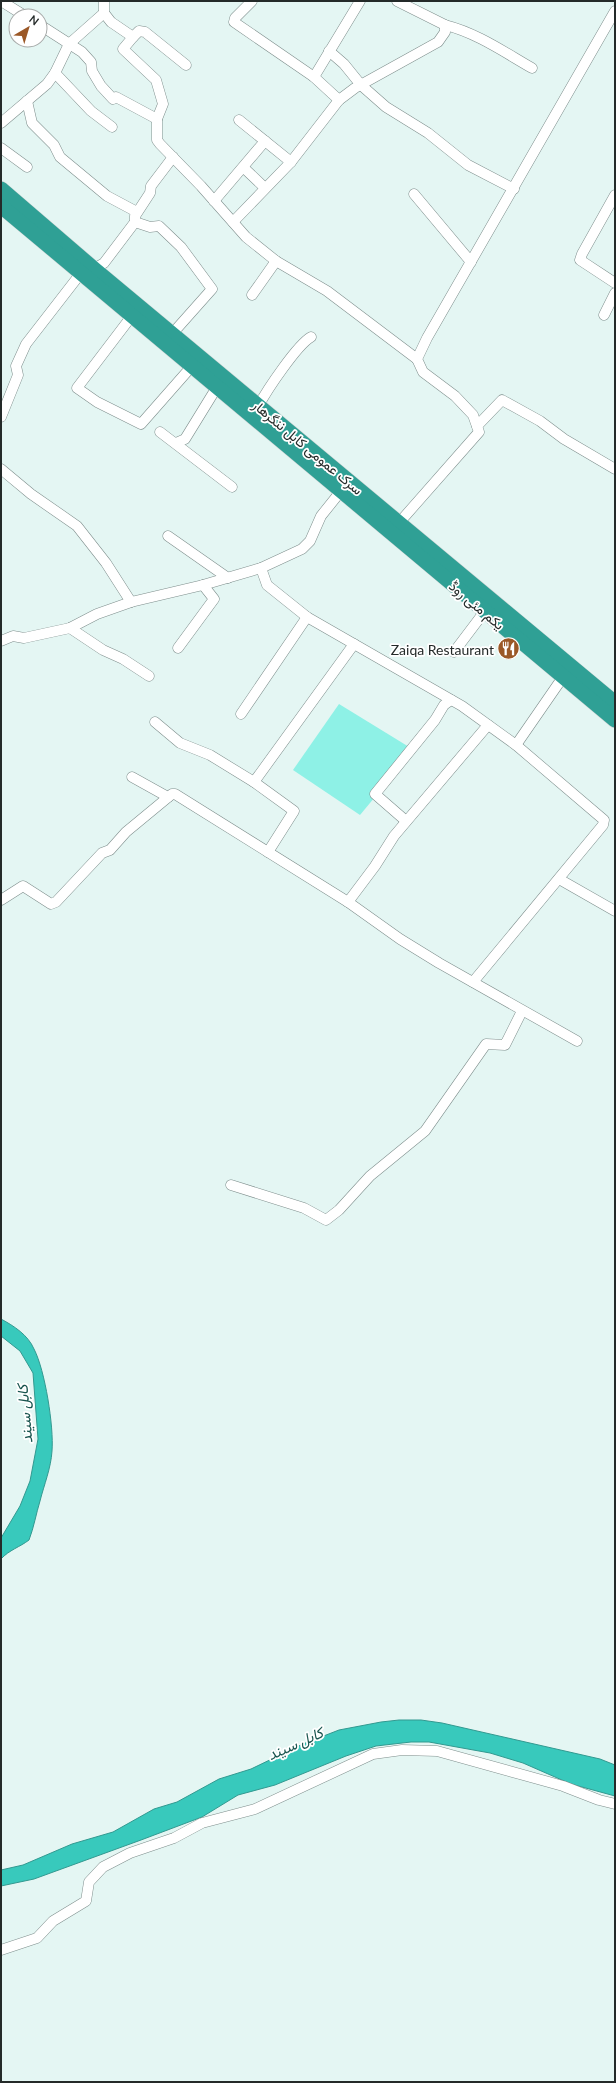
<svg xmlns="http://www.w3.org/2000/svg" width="616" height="2083" font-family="Lato,Vazirmatn,sans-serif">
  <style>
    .green { fill: #8ef1e6 }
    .water { fill: #38c9bc; stroke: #329990 }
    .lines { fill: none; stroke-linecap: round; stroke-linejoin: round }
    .minor-casing { stroke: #7e8e8c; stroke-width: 11 }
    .highway-casing { stroke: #d3d4d4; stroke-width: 16 }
    .minor { stroke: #fff; stroke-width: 10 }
    .highway { stroke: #2fa095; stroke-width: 15 }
    .labels { text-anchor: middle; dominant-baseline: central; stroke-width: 3.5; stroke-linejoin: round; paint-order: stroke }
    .street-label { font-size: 14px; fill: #242a29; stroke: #fff }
    .poi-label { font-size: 14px; fill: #242a29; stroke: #fff; text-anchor: end }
    .water-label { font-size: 15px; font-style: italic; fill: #1a554f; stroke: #fff }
  </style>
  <rect width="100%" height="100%" fill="#e4f6f3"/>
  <!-- green -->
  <polygon class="green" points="339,704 414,750 360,815 293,770"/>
  <!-- water -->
  <g class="water">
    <path d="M1,1319C14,1326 28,1335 34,1349C45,1370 54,1427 52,1451C51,1468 44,1485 40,1501C36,1514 34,1527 29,1540C20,1547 9,1550 1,1559V1538L20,1506L30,1481L38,1439L33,1373L20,1351L1,1336Z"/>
    <polygon points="399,1720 421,1720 442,1723 600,1759 615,1765 615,1796 571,1784 523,1763 490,1753 429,1742 411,1742 376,1746 346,1756 275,1785 238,1795 202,1817 141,1840 34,1879 1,1886 1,1870 23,1865 72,1844 113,1832 154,1809 177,1802 219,1779 251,1769 303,1744 339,1730 381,1722"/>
  </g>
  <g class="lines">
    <defs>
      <g id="minor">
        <polyline points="1,1 25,16"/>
        <polyline points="104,1 104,13 111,22 133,37 123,49 156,80 163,104 157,119 157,140 160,144 201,186 246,237 276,261 327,291 417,359"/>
        <polyline points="252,1 235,18 234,22 314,77 339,100"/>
        <polyline points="40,25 82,52 91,62 92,71 101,86 113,99 116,97 157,119"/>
        <path d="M445,25C477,33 504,52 532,68"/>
        <polyline points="133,37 139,31 145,32 186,65"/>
        <polyline points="329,51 344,64 361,85 386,107 428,133 468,165 514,189"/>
        <polyline points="55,73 91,111 112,127"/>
        <polyline points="314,77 360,1"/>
        <polyline points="27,101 32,123 54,145 60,157 107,196 137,212"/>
        <polyline points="239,120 291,162"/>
        <polyline points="1,123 47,84 55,73 69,44 104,13"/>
        <polyline points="1,148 27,167"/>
        <polyline points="244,168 265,188"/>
        <polyline points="414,194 471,262"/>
        <polyline points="615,195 582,254 580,260 615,283"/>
        <polyline points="214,201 265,141"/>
        <polyline points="135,222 150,227 159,226 181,247 212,289 172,334"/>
        <polyline points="233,222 291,162 339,100 355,88 438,42 445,32 445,25 397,1"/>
        <polyline points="94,269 104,263 135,222 135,216 150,193 151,186 173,157"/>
        <polyline points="252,295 276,261"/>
        <polyline points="604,315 615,293"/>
        <polyline points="131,317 77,388 97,402 141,424 192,366"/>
        <path d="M259,405C267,390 297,345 311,337"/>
        <polyline points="1,417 18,375 16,366 26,344 81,273"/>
        <polyline points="477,426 502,400 540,421 564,439 615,469"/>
        <polyline points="160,432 232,487"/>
        <polyline points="176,443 185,439 217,387"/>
        <polyline points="1,469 31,494 77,526 106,563 131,602"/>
        <polyline points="398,524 479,432 473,415 455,396 423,372 417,359 427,338 615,11"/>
        <polyline points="168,536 228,578"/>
        <polyline points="261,568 267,585 307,617 462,706 516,745 604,820 603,825 473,982"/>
        <polyline points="70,628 103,650 123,659 149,676"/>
        <polyline points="1,641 13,636 24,638 70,628 97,614 131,602 203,585 261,568 302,549 310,541 321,516 341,491"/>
        <polyline points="178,648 214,599 203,585"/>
        <polyline points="454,652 485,611"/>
        <polyline points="241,714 307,617"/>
        <polyline points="155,722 180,743 210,755 254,782 294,811 268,852"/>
        <polyline points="516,745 563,677"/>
        <polyline points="132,777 168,797"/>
        <polyline points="254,782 354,644"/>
        <polyline points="406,821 375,794 435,720 444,705 451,700"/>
        <polyline points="559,879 615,911"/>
        <polyline points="1,900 23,886 51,904 56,902 102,853 110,850 126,832 172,794 175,794 348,902 400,939 439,963 577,1041"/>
        <polyline points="348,902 375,866 394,836 488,725"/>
        <polyline points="231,1185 304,1208 326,1220 339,1210 370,1176 425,1131 486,1044 505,1045 522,1011"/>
        <polyline points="1,1950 37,1938 53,1921 86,1901 89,1882 103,1867 130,1853 174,1838 202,1823 255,1809 373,1754 402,1750 437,1751 563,1786 599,1800 615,1804"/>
      </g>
      <g id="highway">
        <polyline points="1,189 94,269 615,703"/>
        <polyline points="1,206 615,720"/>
      </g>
    </defs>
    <!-- minor casing -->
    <use href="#minor" class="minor-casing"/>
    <!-- highway casing -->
    <use href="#highway" class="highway-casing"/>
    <!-- minor -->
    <use href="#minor" class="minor"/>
    <!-- highway -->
    <use href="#highway" class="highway"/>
  </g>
  <!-- icons -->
  <defs>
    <symbol id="restaurant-disc" viewBox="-11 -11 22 22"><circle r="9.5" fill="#9b5827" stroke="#fff"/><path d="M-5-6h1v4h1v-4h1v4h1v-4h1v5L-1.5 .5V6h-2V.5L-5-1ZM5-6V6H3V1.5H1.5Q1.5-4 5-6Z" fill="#fff"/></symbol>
  </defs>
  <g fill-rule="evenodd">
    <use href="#restaurant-disc" x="496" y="636" width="25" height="25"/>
  </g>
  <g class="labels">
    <!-- street labels -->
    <g class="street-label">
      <text transform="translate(308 447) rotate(40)">سرک عمومی کابل ننگرهار</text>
      <text transform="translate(477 605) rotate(40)">یکم مئی روڈ</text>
    </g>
    <!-- poi labels -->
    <g class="poi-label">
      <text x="494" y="649">Zaiqa Restaurant</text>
    </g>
    <!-- water labels -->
    <g class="water-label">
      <text transform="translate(24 1414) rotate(-95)">کابل سيند</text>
      <text transform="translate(295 1743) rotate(-24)">کابل سيند</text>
    </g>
  </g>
  <!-- border -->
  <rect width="616" height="2083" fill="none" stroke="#242a29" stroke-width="4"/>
  <!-- north arrow -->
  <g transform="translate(28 28) rotate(38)"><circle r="19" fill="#ffffff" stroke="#a7aaa9"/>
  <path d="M0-3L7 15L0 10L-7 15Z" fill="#9b5827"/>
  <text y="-6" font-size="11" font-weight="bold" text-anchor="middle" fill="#242a29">N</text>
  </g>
</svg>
